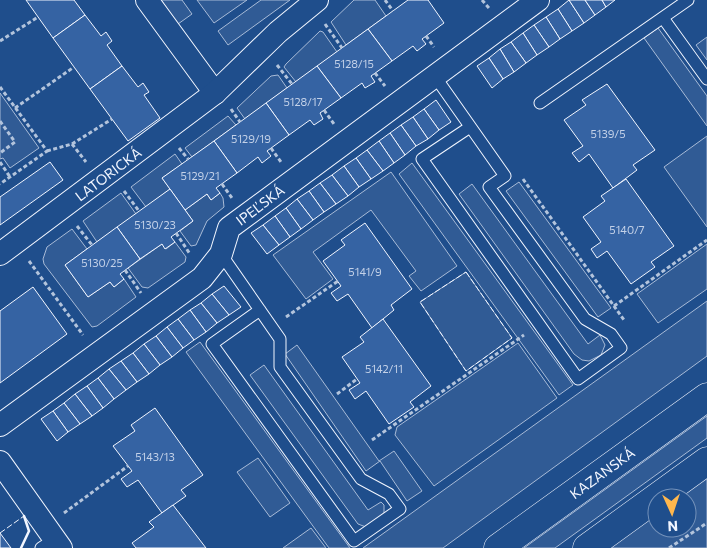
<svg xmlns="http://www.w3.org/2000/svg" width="707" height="548" font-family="Commissioner,sans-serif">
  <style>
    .built { fill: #305b95; stroke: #a8bbd7 }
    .building { fill: #3563a3; stroke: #f2f6ff }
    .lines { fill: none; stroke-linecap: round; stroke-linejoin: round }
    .service-casing { stroke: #f2f6ff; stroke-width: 13 }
    .minor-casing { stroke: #f2f6ff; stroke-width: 24 }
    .secondary-casing { stroke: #f2f6ff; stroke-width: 29 }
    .path { stroke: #b3c4dc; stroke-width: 3; stroke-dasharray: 4 2.5; stroke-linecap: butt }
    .service { stroke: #1f4e8c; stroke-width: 11 }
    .minor { stroke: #1f4e8c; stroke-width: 22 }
    .secondary { stroke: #1f4e8c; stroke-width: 28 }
    .fence { stroke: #f2f6ff; stroke-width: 1; stroke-dasharray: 6 2.5; stroke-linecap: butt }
    .wall { stroke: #f2f6ff; stroke-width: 2.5 }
    .labels { text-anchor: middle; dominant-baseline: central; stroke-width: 4; stroke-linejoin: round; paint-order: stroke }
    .number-label { font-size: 11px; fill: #c3d1e8 }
    .street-label { font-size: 14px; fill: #f2f6ff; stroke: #1f4e8c }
  </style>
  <rect width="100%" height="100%" fill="#1f4e8c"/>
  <!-- built -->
  <g class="built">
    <polygon points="161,0 182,0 192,14 178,24"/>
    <polygon points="197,0 247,0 214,23"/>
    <polygon points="261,0 290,0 228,45 218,31"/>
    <polygon points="354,0 375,0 386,16 346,45 331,22"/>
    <polygon points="658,28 707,96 707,126 644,38"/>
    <polygon points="320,31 323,32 337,52 296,82 284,67 286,64"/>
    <polygon points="707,37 707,60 696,45"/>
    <polygon points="278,75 287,88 245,119 237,108 271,76"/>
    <polygon points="0,93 39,148 10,168 3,158 0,159"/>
    <polygon points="228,116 236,125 192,157 185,148"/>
    <polygon points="707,136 707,227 664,167"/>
    <polygon points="175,154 182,164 162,178 170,189 146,207 131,187"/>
    <polygon points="412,163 573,385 559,395 399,174"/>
    <polygon points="391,172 457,266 421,291 409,276 416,271 371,210 313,252 333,279 306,299 273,255"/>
    <polygon points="519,182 611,308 598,317 506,191"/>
    <polygon points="472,184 588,344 600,335 605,345 601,355 589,361 582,360 574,354 459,194"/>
    <polygon points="121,193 136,214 97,242 83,221"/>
    <polygon points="220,193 223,198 224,207 207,221 196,245 191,246 180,231 193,221 185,210 207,194 211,200"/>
    <polygon points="72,229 87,249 65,265 88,297 110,282 114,287 124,279 136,297 97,326 92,327 44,264 43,259 47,247"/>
    <polygon points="175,242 186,257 185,262 148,288 142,287 128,268 162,244 166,249"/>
    <polygon points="707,244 707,289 658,323 637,294"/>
    <polygon points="466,272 512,338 466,371 420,302"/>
    <polygon points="707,301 707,356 443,548 363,548"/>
    <polygon points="200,342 350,548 329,548 186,352"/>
    <polygon points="518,343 557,398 434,486 395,435 397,427"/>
    <polygon points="297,345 379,461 394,451 422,491 407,501 380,461 366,471 285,354"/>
    <polygon points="264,365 368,510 381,502 384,505 384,514 366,527 358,524 250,375"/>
    <polygon points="707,416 707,438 555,548 524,548"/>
    <polygon points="258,458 290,503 270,517 237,472"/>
    <polygon points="707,474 707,548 604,548 657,510 657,528 687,528 687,498 674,498"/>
    <polygon points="311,528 326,548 283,548"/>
  </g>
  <!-- building -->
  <g class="building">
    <polygon points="26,0 74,0 85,15 53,38"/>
    <polygon points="408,0 428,0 444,23 422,39 426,44 417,51 413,46 392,61 368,29"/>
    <polygon points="569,0 584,23 572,31 558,9"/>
    <polygon points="569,0 585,0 595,15 584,23"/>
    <polygon points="585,0 602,0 606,7 595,15"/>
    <polygon points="602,0 615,0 606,7"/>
    <polygon points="558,9 572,31 560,39 546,17"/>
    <polygon points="85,15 101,36 106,32 112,41 107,45 122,66 90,89 53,38"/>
    <polygon points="546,17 560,39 549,47 534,25"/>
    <polygon points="534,25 549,47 537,55 523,33"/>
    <polygon points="368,29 392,61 371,76 375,82 365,88 362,83 341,98 317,66"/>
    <polygon points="523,33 537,55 526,63 511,42"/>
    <polygon points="511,42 526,63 514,72 500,49"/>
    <polygon points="500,49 514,72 503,79 489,58"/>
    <polygon points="489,58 503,79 492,88 477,66"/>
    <polygon points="122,66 138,87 143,83 149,92 144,95 160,118 128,141 90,89"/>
    <polygon points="317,66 341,98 320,113 323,119 314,125 310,120 289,135 266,103"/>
    <polygon points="607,84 655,150 633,165 637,170 613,188 589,154 579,162 572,153 583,146 564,120 586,105 582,100"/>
    <polygon points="436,100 451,122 439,130 424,109"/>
    <polygon points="266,103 289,135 267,151 271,156 262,163 258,157 237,173 214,141"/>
    <polygon points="424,109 439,130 428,139 413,117"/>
    <polygon points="413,117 428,139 416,146 401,125"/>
    <polygon points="401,125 416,146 405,155 390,133"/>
    <polygon points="390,133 405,155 394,163 379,141"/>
    <polygon points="214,141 237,173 216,188 220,193 211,200 207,194 185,210 162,178"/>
    <polygon points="379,141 394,163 383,171 367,150"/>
    <polygon points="367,150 383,171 371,179 356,158"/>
    <polygon points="356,158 371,179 359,187 344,166"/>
    <polygon points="50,162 63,180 0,225 0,197"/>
    <polygon points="344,166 359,187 348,196 332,175"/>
    <polygon points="332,175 348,196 336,204 320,183"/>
    <polygon points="626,179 674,246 651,262 655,267 631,284 607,251 597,258 591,249 601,242 583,217 605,201 601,196"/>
    <polygon points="320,183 336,204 324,212 309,191"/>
    <polygon points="170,189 193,221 171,237 175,242 165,249 162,244 140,259 117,227"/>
    <polygon points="309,191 324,212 313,220 297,199"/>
    <polygon points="297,199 313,220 301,229 286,208"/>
    <polygon points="286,208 301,229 290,237 275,216"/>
    <polygon points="275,216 290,237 279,245 263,225"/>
    <polygon points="365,223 412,289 391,305 394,310 372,328 348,294 337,301 331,293 341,286 323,261 345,245 341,240"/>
    <polygon points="263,225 279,245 267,254 251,233"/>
    <polygon points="117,227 140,259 120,274 124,279 114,287 110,282 88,297 65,265"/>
    <polygon points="224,286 241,307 229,315 212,294"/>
    <polygon points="33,287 67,334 0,383 0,311"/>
    <polygon points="212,294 229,315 217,323 201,303"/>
    <polygon points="201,303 217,323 206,332 190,310"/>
    <polygon points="190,310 206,332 194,340 178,319"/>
    <polygon points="178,319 194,340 183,348 167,327"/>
    <polygon points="383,319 431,386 410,402 414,407 389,424 366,391 355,399 349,390 360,383 342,357 364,342 360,337"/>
    <polygon points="167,327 183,348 172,357 156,336"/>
    <polygon points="156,336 172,357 160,365 144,344"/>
    <polygon points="144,344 160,365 149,374 133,353"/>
    <polygon points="133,353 149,374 137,382 121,361"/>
    <polygon points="121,361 137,382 126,390 109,369"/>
    <polygon points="109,369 126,390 114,399 98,378"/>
    <polygon points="98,378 114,399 103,408 87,386"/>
    <polygon points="87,386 103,408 92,416 75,394"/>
    <polygon points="75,394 92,416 80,424 64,403"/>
    <polygon points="64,403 80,424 68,432 53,411"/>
    <polygon points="155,408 203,475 181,490 186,496 162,513 138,480 127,487 121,479 132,471 113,446 135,431 131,425"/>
    <polygon points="53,411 68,432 57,441 41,419"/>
    <polygon points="173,505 206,548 136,548 132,543 154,527 149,522"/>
    <polygon points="0,533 11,548 0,548"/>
  </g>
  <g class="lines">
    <defs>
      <g id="service">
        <polyline points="663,18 707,79"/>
        <polyline points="434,75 505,176 489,187 585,319 611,334 621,348 578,379 422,159 470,127"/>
        <polyline points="540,103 688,0"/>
        <polyline points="221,254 280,339 280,367 361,479 389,494 400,509 354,541 212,344 260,310"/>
        <polyline points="41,548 55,539"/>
      </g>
      <g id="minor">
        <polyline points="147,0 215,93"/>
        <polyline points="0,254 215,93 278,32 317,0"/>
        <polyline points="0,425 202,278 221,254 229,228 538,0"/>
        <polyline points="0,462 61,548"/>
      </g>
      <g id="secondary">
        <polyline points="498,548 707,397"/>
        <polyline points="587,548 707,461"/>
      </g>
    </defs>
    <!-- service casing -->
    <use href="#service" class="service-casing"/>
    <!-- minor casing -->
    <use href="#minor" class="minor-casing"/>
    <!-- secondary casing -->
    <use href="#secondary" class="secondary-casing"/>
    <!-- path -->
    <g class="path">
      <polyline points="385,0 393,11"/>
      <polyline points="482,0 489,8"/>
      <polyline points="325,24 342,48"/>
      <polyline points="426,36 434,47"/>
      <polyline points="0,41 38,17"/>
      <polyline points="277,65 292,84"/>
      <polyline points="375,73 385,86"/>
      <polyline points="0,87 47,151 0,184"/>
      <polyline points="15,108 74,67"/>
      <polyline points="231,109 240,122"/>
      <polyline points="324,110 334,124"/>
      <polyline points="0,121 15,142 0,153"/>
      <polyline points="72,144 112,119"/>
      <polyline points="179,148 188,159"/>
      <polyline points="271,148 281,162"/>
      <polyline points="47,151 72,144 86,162"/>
      <polyline points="0,162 10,177"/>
      <polyline points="523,179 624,320"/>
      <polyline points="222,184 232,198"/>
      <polyline points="124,191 139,211"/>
      <polyline points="77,226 92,245"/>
      <polyline points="176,233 190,254"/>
      <polyline points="29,261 83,335"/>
      <polyline points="125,270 141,293"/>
      <polyline points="614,306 707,240"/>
      <polyline points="286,317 338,281"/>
      <polyline points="337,394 357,379"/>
      <polyline points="372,440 524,335"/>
      <polyline points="64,513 128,466"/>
      <polyline points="669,548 707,523"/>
    </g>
    <!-- service -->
    <use href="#service" class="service"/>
    <!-- minor -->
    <use href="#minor" class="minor"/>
    <!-- secondary -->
    <use href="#secondary" class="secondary"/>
    <!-- fence -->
    <g class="fence">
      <polygon points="466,272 512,338 466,371 420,302"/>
      <polyline points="0,533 24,516"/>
    </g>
    <!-- wall -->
    <polyline class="wall" points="21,548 29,531 24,516"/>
  </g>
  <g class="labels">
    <!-- number labels -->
    <g class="number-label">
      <text x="354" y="63">5128/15</text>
      <text x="303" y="101">5128/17</text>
      <text x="608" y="133">5139/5</text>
      <text x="251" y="138">5129/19</text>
      <text x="200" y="175">5129/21</text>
      <text x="155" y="224">5130/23</text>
      <text x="627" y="229">5140/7</text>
      <text x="102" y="262">5130/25</text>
      <text x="365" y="271">5141/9</text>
      <text x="384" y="368">5142/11</text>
      <text x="155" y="456">5143/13</text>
    </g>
    <!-- street labels -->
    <g class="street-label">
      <text transform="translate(108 174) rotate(-37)">LATORICKÁ</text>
      <text transform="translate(260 205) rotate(-37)">IPEĽSKÁ</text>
      <text transform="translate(602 473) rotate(-36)">KAZANSKÁ</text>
    </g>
  </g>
  <!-- north arrow -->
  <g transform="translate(672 513) rotate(177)"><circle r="24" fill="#1f4e8c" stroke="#7391ba"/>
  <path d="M0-4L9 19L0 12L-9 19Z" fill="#ffb74d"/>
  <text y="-8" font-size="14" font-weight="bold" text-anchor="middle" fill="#f2f6ff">N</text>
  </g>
</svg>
